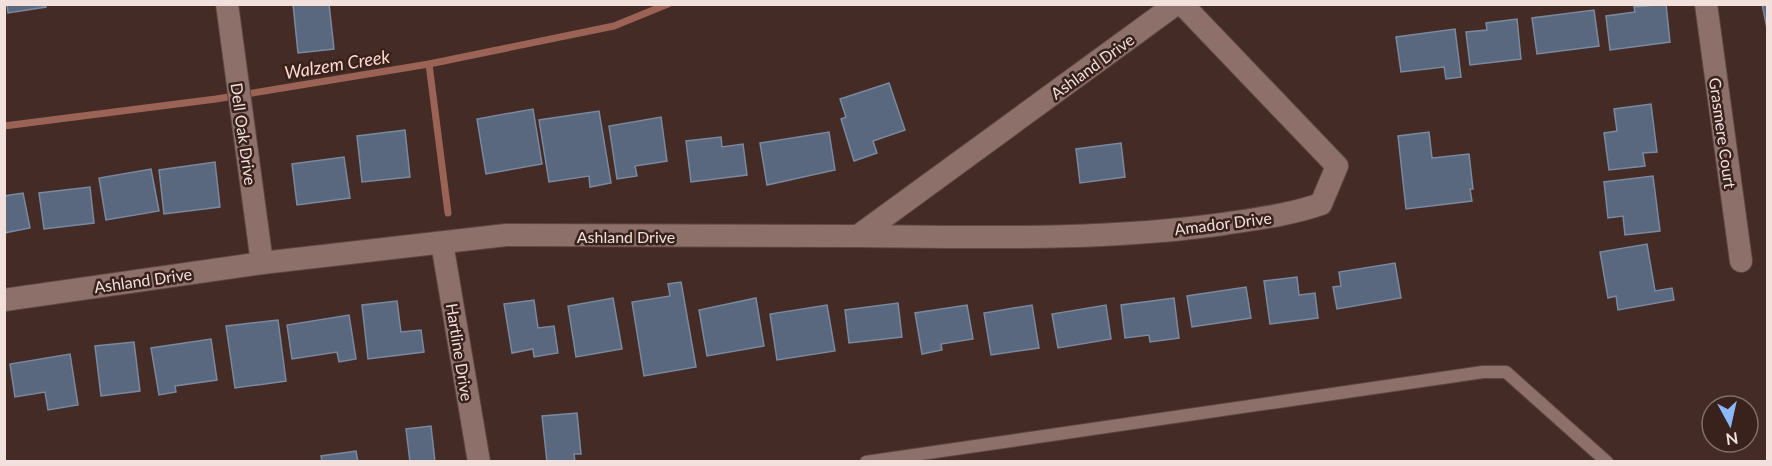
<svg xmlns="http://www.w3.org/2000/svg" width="1772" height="466" font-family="Lato,sans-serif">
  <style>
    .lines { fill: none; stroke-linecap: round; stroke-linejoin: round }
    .stream { stroke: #9b6256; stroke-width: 7 }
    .building { fill: #59687e; stroke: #7989a0; stroke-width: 1.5 }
    .lane-casing { stroke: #5e4844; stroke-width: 14 }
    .street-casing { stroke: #5e4844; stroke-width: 24 }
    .lane { stroke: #8e706a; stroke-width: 12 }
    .street { stroke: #8e706a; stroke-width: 22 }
    .labels { text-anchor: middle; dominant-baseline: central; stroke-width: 5; stroke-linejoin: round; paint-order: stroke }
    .street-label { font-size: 16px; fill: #f1e0dc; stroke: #39211c }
    .water-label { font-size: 18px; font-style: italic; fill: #fdd9d0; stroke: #39211c }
  </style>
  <rect width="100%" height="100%" fill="#442b25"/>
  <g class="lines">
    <!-- stream -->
    <g class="stream">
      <polyline points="429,64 448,213"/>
      <polyline points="4,126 216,99 429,64 614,26 668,4"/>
    </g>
  </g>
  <!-- building -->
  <g class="building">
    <polygon points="7,4 46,4 46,7 8,13"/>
    <polygon points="293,4 329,4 334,49 298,53"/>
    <polygon points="1666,4 1670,42 1610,50 1606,16 1635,12 1634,7"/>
    <polygon points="1762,4 1768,4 1768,33"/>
    <polygon points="1594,10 1599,46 1537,54 1532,18"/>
    <polygon points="1517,19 1521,59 1470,65 1466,32 1487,30 1486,23"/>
    <polygon points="1455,29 1461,77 1446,79 1444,67 1401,72 1396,37"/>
    <polygon points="889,83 905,130 873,141 877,153 854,161 841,119 846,117 840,99"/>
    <polygon points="1651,104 1657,152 1643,153 1645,166 1609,170 1604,133 1617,131 1614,109"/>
    <polygon points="533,109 542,164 486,174 477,119"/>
    <polygon points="599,111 611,183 590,187 589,176 549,182 539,120"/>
    <polygon points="661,117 667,161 635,166 637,176 617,179 609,126"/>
    <polygon points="405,130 410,177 362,182 357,136"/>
    <polygon points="829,132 835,170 767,185 760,143"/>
    <polygon points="1429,132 1432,158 1469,154 1473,189 1470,189 1472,201 1406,209 1398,136"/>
    <polygon points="721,137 722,147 743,144 747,175 691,182 686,141"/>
    <polygon points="1121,143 1125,177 1080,183 1076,149"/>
    <polygon points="344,157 350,198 297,205 292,164"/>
    <polygon points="215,162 220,207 164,214 159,170"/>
    <polygon points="151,169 159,211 106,220 99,178"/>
    <polygon points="1653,176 1660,231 1625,235 1623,216 1608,218 1604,182"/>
    <polygon points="90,187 94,223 44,229 39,193"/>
    <polygon points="23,193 30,228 4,233 4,196"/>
    <polygon points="1647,244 1655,291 1672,288 1674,300 1618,310 1616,296 1608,298 1600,252"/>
    <polygon points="1395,263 1401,298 1337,309 1333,287 1341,286 1339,272"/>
    <polygon points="1297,277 1299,295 1315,293 1318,318 1270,324 1264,281"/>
    <polygon points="681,282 696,367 644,376 632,302 670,296 668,284"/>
    <polygon points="1246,287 1251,318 1192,327 1187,296"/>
    <polygon points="613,298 622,349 576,357 568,306"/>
    <polygon points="756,298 764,346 707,356 699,310"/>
    <polygon points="1174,298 1179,338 1150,342 1149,335 1125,338 1121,305"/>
    <polygon points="534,300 538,328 554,326 558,353 534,357 533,349 512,353 504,304"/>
    <polygon points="397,301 401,332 421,330 424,352 368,359 362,305"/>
    <polygon points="898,303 902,337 849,343 845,310"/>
    <polygon points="827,305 835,351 777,360 770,314"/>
    <polygon points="967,305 973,339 941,344 942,350 922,354 915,313"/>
    <polygon points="1032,305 1039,348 991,355 984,313"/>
    <polygon points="1106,305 1111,339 1058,348 1052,314"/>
    <polygon points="349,315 356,359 339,362 337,352 292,359 287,325"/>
    <polygon points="278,320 286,381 235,388 226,326"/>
    <polygon points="211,339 217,380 175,386 176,392 159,395 151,348"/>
    <polygon points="134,342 140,391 101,396 95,346"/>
    <polygon points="70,354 78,405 48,410 45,392 15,397 10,364"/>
    <polygon points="577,413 581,454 574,454 575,462 547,462 542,416"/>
    <polygon points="431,426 435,462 410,462 406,429"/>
    <polygon points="356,451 358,462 322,462 321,456"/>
  </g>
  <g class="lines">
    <defs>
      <polyline id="lane" points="866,462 1483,372 1506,372 1607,462"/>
      <g id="street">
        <polyline points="227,4 262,263"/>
        <polyline points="1706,4 1741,261"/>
        <path d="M858,236C980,237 1102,241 1223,224C1256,219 1289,215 1321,204L1337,166L1182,4"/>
        <polyline points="442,243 479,462"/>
        <polyline points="4,300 262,263 506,235 858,236 1176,4"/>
      </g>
    </defs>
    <!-- lane casing -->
    <use href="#lane" class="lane-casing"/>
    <!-- street casing -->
    <use href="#street" class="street-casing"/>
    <!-- lane -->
    <use href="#lane" class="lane"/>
    <!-- street -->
    <use href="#street" class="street"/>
  </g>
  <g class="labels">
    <!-- street labels -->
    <g class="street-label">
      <text transform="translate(1092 66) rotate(-36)">Ashland Drive</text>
      <text transform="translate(1723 133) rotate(82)">Grasmere Court</text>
      <text transform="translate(244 134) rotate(82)">Dell Oak Drive</text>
      <text transform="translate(1223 223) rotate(-7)">Amador Drive</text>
      <text x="626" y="236">Ashland Drive</text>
      <text transform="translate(143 280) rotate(-8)">Ashland Drive</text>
      <text transform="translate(460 352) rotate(81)">Hartline Drive</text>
    </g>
    <!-- water labels -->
    <g class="water-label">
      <text transform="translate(337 64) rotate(-9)">Walzem Creek</text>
    </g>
  </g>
  <!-- border -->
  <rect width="1772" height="466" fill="none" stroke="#f1e0dc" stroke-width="12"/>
  <!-- north arrow -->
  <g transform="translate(1730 424) rotate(172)"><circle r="28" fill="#39211c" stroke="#836d69" stroke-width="1.5"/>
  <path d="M0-4.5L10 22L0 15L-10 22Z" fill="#8bb9fc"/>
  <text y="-9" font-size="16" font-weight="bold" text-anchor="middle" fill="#f1e0dc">N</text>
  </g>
</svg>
